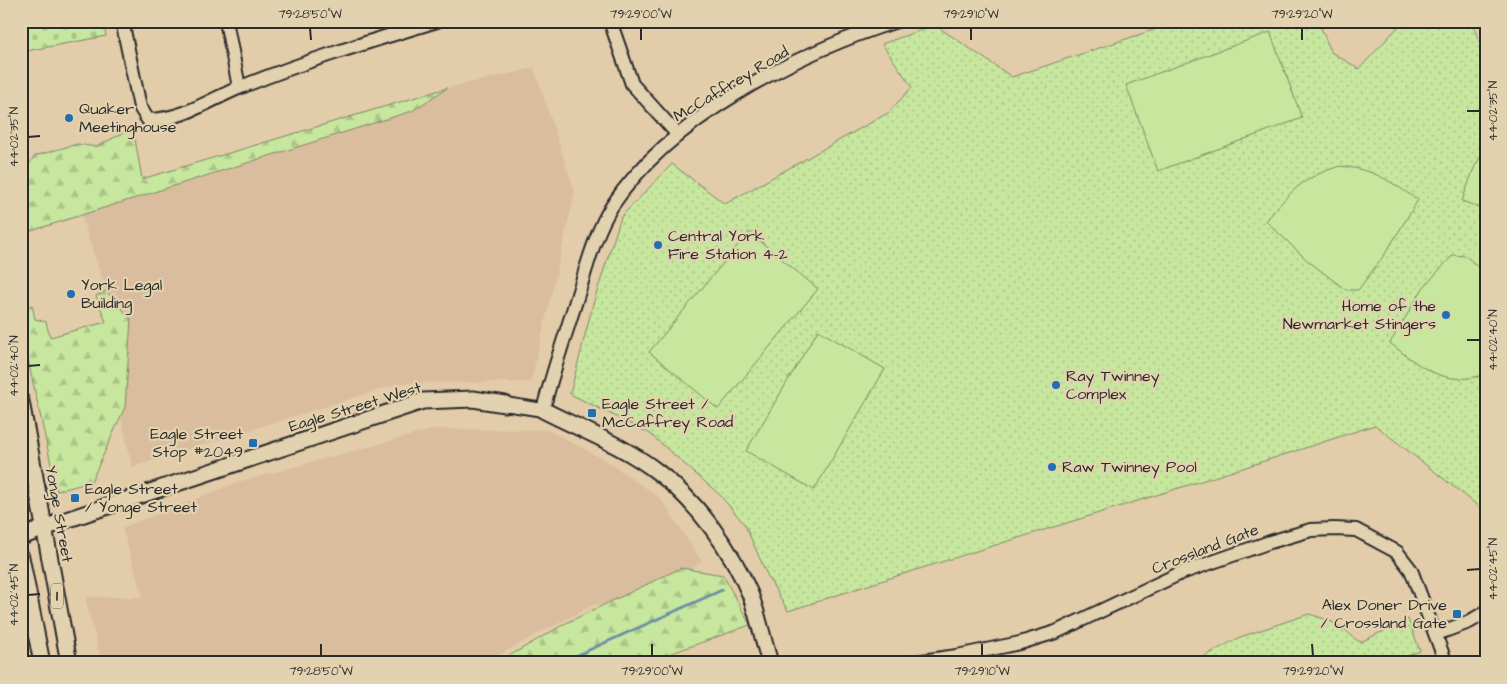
<svg xmlns="http://www.w3.org/2000/svg" width="1507" height="684" font-family="'Architects Daughter',sans-serif">
  <style>
    .built { fill: #dabd9e }
    .grass { fill: url(#grass-dots); stroke: #798864 }
    .forest { fill: url(#forest-firs); stroke: #798864 }
    .cemetery { fill: url(#cemetery-stones); stroke: #798864 }
    .pitch { fill: #c7e69e; stroke: #798864 }
    .lines { fill: none; stroke-linecap: round; stroke-linejoin: round }
    .stream { stroke: #6b90a5; stroke-width: 3 }
    .minor-casing { stroke: #2b2b2b; stroke-width: 16 }
    .major-casing { stroke: #2b2b2b; stroke-width: 19 }
    .minor { stroke: #e3d2af; stroke-width: 12 }
    .major { stroke: #e3d2af; stroke-width: 15 }
    .ticks { fill: none; stroke: #2b2b2b; stroke-width: 2 }
    .poi-dot { fill: #1f6fb2; stroke: #e3d2af; stroke-width: 2 }
    .labels { text-anchor: middle; dominant-baseline: central; stroke-width: 4.5; stroke-linejoin: round; paint-order: stroke }
    .shield { fill: #e3d2af; stroke: #625d53; stroke-width: 1 }
    .shield-label { font-size: 15px; font-weight: bold; fill: #2b2b2b }
    .street-label { font-size: 16px; fill: #2b2b2b; stroke: #e3d2af }
    .poi-label { font-size: 16px; fill: #2b2b2b; stroke: #e3d2af; text-anchor: start }
    .neatline { fill: none; stroke: #2b2b2b; stroke-width: 2 }
    .ticks-label { font-size: 12px; text-anchor: middle; fill: #2b2b2b }
  </style>
  <defs>
    <pattern id="grass-dots" width="8" height="8" patternUnits="userSpaceOnUse" patternTransform="scale(1.25)"><rect width="8" height="8" fill="#c7e69e"/><path d="M2 2h.1M6 6h.1" fill="none" stroke="#abc588" stroke-width="1.8" stroke-linecap="round"/></pattern>
    <pattern id="forest-firs" width="22" height="20" patternUnits="userSpaceOnUse" patternTransform="scale(1.25)"><rect width="22" height="20" fill="#c7e69e"/><path d="M5 1l3.5 6h-7zM16 11l3.5 6h-7z" fill="#abc588"/></pattern>
    <pattern id="cemetery-stones" width="16" height="16" patternUnits="userSpaceOnUse" patternTransform="scale(1.25)"><rect width="16" height="16" fill="#c7e69e"/><path d="M2 7V4a2 2 0 0 1 4 0v3zM10 15v-3a2 2 0 0 1 4 0v3z" fill="#abc588"/></pattern>
  </defs>
  <rect width="100%" height="100%" fill="#e3ccaa"/>
  <filter id="ink" filterUnits="userSpaceOnUse"><feTurbulence type="fractalNoise" baseFrequency=".02" numOctaves="2"/><feDisplacementMap in="SourceGraphic" scale="10" xChannelSelector="R" yChannelSelector="G"/><feConvolveMatrix kernelMatrix="1 2 1 2 8 2 1 2 1" color-interpolation-filters="sRGB"/></filter>
  <g filter="url(#ink)">
    <!-- built -->
    <g class="built">
      <polygon points="534,68 575,192 531,382 401,383 132,467 121,416 125,407 131,319 106,291 81,215 412,111 447,88"/>
      <polygon points="435,429 548,430 607,461 661,499 702,562 621,609 595,604 483,663 112,663 100,656 85,597 143,597 122,528 238,482"/>
    </g>
    <!-- grass -->
    <g class="grass">
      <path d="M1180,21H1318L1331,52L1359,69L1399,26L1415,21H1471L1486,58V512L1375,425C1180,490 983,547 788,611L768,577L745,525L720,495L649,433L570,394L593,304L621,217L672,164L725,204L888,113L912,87L882,44L935,25L1012,77Z"/>
      <path d="M1309,614C1322,618 1334,621 1345,630C1351,635 1353,639 1361,642L1408,619L1420,651L1389,663H1192L1240,637Z"/>
    </g>
    <!-- forest -->
    <g class="forest">
      <polygon points="447,88 412,111 21,234 21,175 35,156 77,144 96,147 133,128 142,179"/>
      <polygon points="106,291 131,319 125,407 91,482 57,491 21,328 21,309 32,305 35,319 46,322 50,337 106,322 96,296"/>
      <polygon points="681,568 723,575 750,625 644,663 497,663 566,623"/>
    </g>
    <!-- cemetery -->
    <polygon class="cemetery" points="21,21 103,21 106,36 21,52"/>
    <!-- pitch -->
    <g class="pitch">
      <polygon points="1270,32 1302,118 1158,171 1126,85"/>
      <polygon points="1486,148 1486,210 1462,201 1474,168"/>
      <path d="M1340,166C1376,170 1388,180 1418,200L1385,254L1358,290H1346L1308,261L1266,221C1291,191 1301,178 1340,166Z"/>
      <polygon points="749,232 818,289 718,409 649,352"/>
      <path d="M1453,255L1466,256L1486,275V374C1445,388 1420,367 1390,343L1423,288Z"/>
      <polygon points="818,330 885,369 814,490 746,451"/>
    </g>
    <g class="lines">
      <!-- stream -->
      <polyline class="stream" points="560,663 722,590"/>
      <defs>
        <g id="minor">
          <path d="M122,21L140,107L148,120C183,120 211,99 241,87C305,61 371,41 437,21"/>
          <polyline points="226,21 239,87"/>
          <polyline points="610,21 632,84 678,135"/>
          <path d="M505,404L543,410C553,370 567,331 579,291C588,263 596,231 612,206C671,117 797,53 897,21"/>
          <polyline points="1436,634 1469,622 1486,612"/>
          <polyline points="908,663 957,656 1020,643 1056,632 1181,573 1270,542 1311,530 1334,529 1356,530 1397,552 1411,570 1446,663"/>
        </g>
        <g id="major">
          <polyline points="21,401 69,663"/>
          <path d="M543,410C582,430 625,446 659,473C698,503 731,549 750,594C758,615 763,640 770,663"/>
          <polyline points="21,537 63,521 423,401 473,399 505,404"/>
          <polyline points="21,557 42,663"/>
        </g>
      </defs>
      <!-- minor casing -->
      <use href="#minor" class="minor-casing"/>
      <!-- major casing -->
      <use href="#major" class="major-casing"/>
      <!-- minor -->
      <use href="#minor" class="minor"/>
      <!-- major -->
      <use href="#major" class="major"/>
    </g>
  </g>
  <!-- ticks -->
  <path class="ticks" d="M310,28L311,40M641,28V40M971,28V40M1302,28V40M1467,111H1480M28,137L40,136M1467,340H1480M28,366L40,365M1467,570L1480,569M28,595L40,594M321,644V656M652,644V656M982,644V656M1312,644L1313,656"/>
  <!-- markers -->
  <g class="poi-dot">
    <circle cx="69" cy="118" r="5"/>
    <circle cx="658" cy="245" r="5"/>
    <circle cx="71" cy="294" r="5"/>
    <circle cx="1446" cy="315" r="5"/>
    <circle cx="1056" cy="385" r="5"/>
    <rect x="587" y="408" width="10" height="10" rx="2.5"/>
    <rect x="248" y="438" width="10" height="10" rx="2.5"/>
    <circle cx="1052" cy="467" r="5"/>
    <rect x="70" y="493" width="10" height="10" rx="2.5"/>
    <rect x="1452" y="609" width="10" height="10" rx="2.5"/>
  </g>
  <g class="labels">
    <!-- shield labels -->
    <rect class="shield" x="51" y="583.5" width="12" height="25" rx="4"/>
    <g class="shield-label">
      <text x="57" y="596">1</text>
    </g>
    <!-- street labels -->
    <g class="street-label">
      <text transform="translate(731 84) rotate(-31)">McCaffrey Road</text>
      <text transform="translate(355 407) rotate(-17)">Eagle Street West</text>
      <text transform="translate(59 514) rotate(80)">Yonge Street</text>
      <text transform="translate(1205 549) rotate(-21)">Crossland Gate</text>
    </g>
    <!-- poi labels -->
    <g class="poi-label">
      <text x="79" y="109">Quaker<tspan x="79" dy="18">Meetinghouse</tspan></text>
      <text x="668" y="236">Central York<tspan x="668" dy="18">Fire Station 4-2</tspan></text>
      <text x="81" y="285">York Legal<tspan x="81" dy="18">Building</tspan></text>
      <text x="1436" y="306" text-anchor="end">Home of the<tspan x="1436" dy="18">Newmarket Stingers</tspan></text>
      <text x="1066" y="376">Ray Twinney<tspan x="1066" dy="18">Complex</tspan></text>
      <text x="602" y="404">Eagle Street /<tspan x="602" dy="18">McCaffrey Road</tspan></text>
      <text x="243" y="434" text-anchor="end">Eagle Street<tspan x="243" dy="18">Stop #2049</tspan></text>
      <text x="1062" y="467">Raw Twinney Pool</text>
      <text x="85" y="489">Eagle Street<tspan x="85" dy="18">/ Yonge Street</tspan></text>
      <text x="1447" y="605" text-anchor="end">Alex Doner Drive<tspan x="1447" dy="18">/ Crossland Gate</tspan></text>
    </g>
  </g>
  <!-- margin -->
  <rect width="1507" height="684" fill="none" stroke="#e3d2af" stroke-width="55"/>
  <rect x="28" y="28" width="1452" height="628" class="neatline"/>
  <g class="ticks-label">
    <text x="310" y="18">79°28'50"W</text>
    <text x="641" y="18">79°29'00"W</text>
    <text x="971" y="18">79°29'10"W</text>
    <text x="1302" y="18">79°29'20"W</text>
    <text transform="translate(1493 111) rotate(-90)" y="4">44°02'35"N</text>
    <text transform="translate(14 137) rotate(-90)" y="4">44°02'35"N</text>
    <text transform="translate(1493 340) rotate(-90)" y="4">44°02'40"N</text>
    <text transform="translate(14 366) rotate(-90)" y="4">44°02'40"N</text>
    <text transform="translate(1493 569) rotate(-90)" y="4">44°02'45"N</text>
    <text transform="translate(14 595) rotate(-90)" y="4">44°02'45"N</text>
    <text x="321" y="675">79°28'50"W</text>
    <text x="652" y="675">79°29'00"W</text>
    <text x="982" y="675">79°29'10"W</text>
    <text x="1313" y="675">79°29'20"W</text>
  </g>
</svg>
